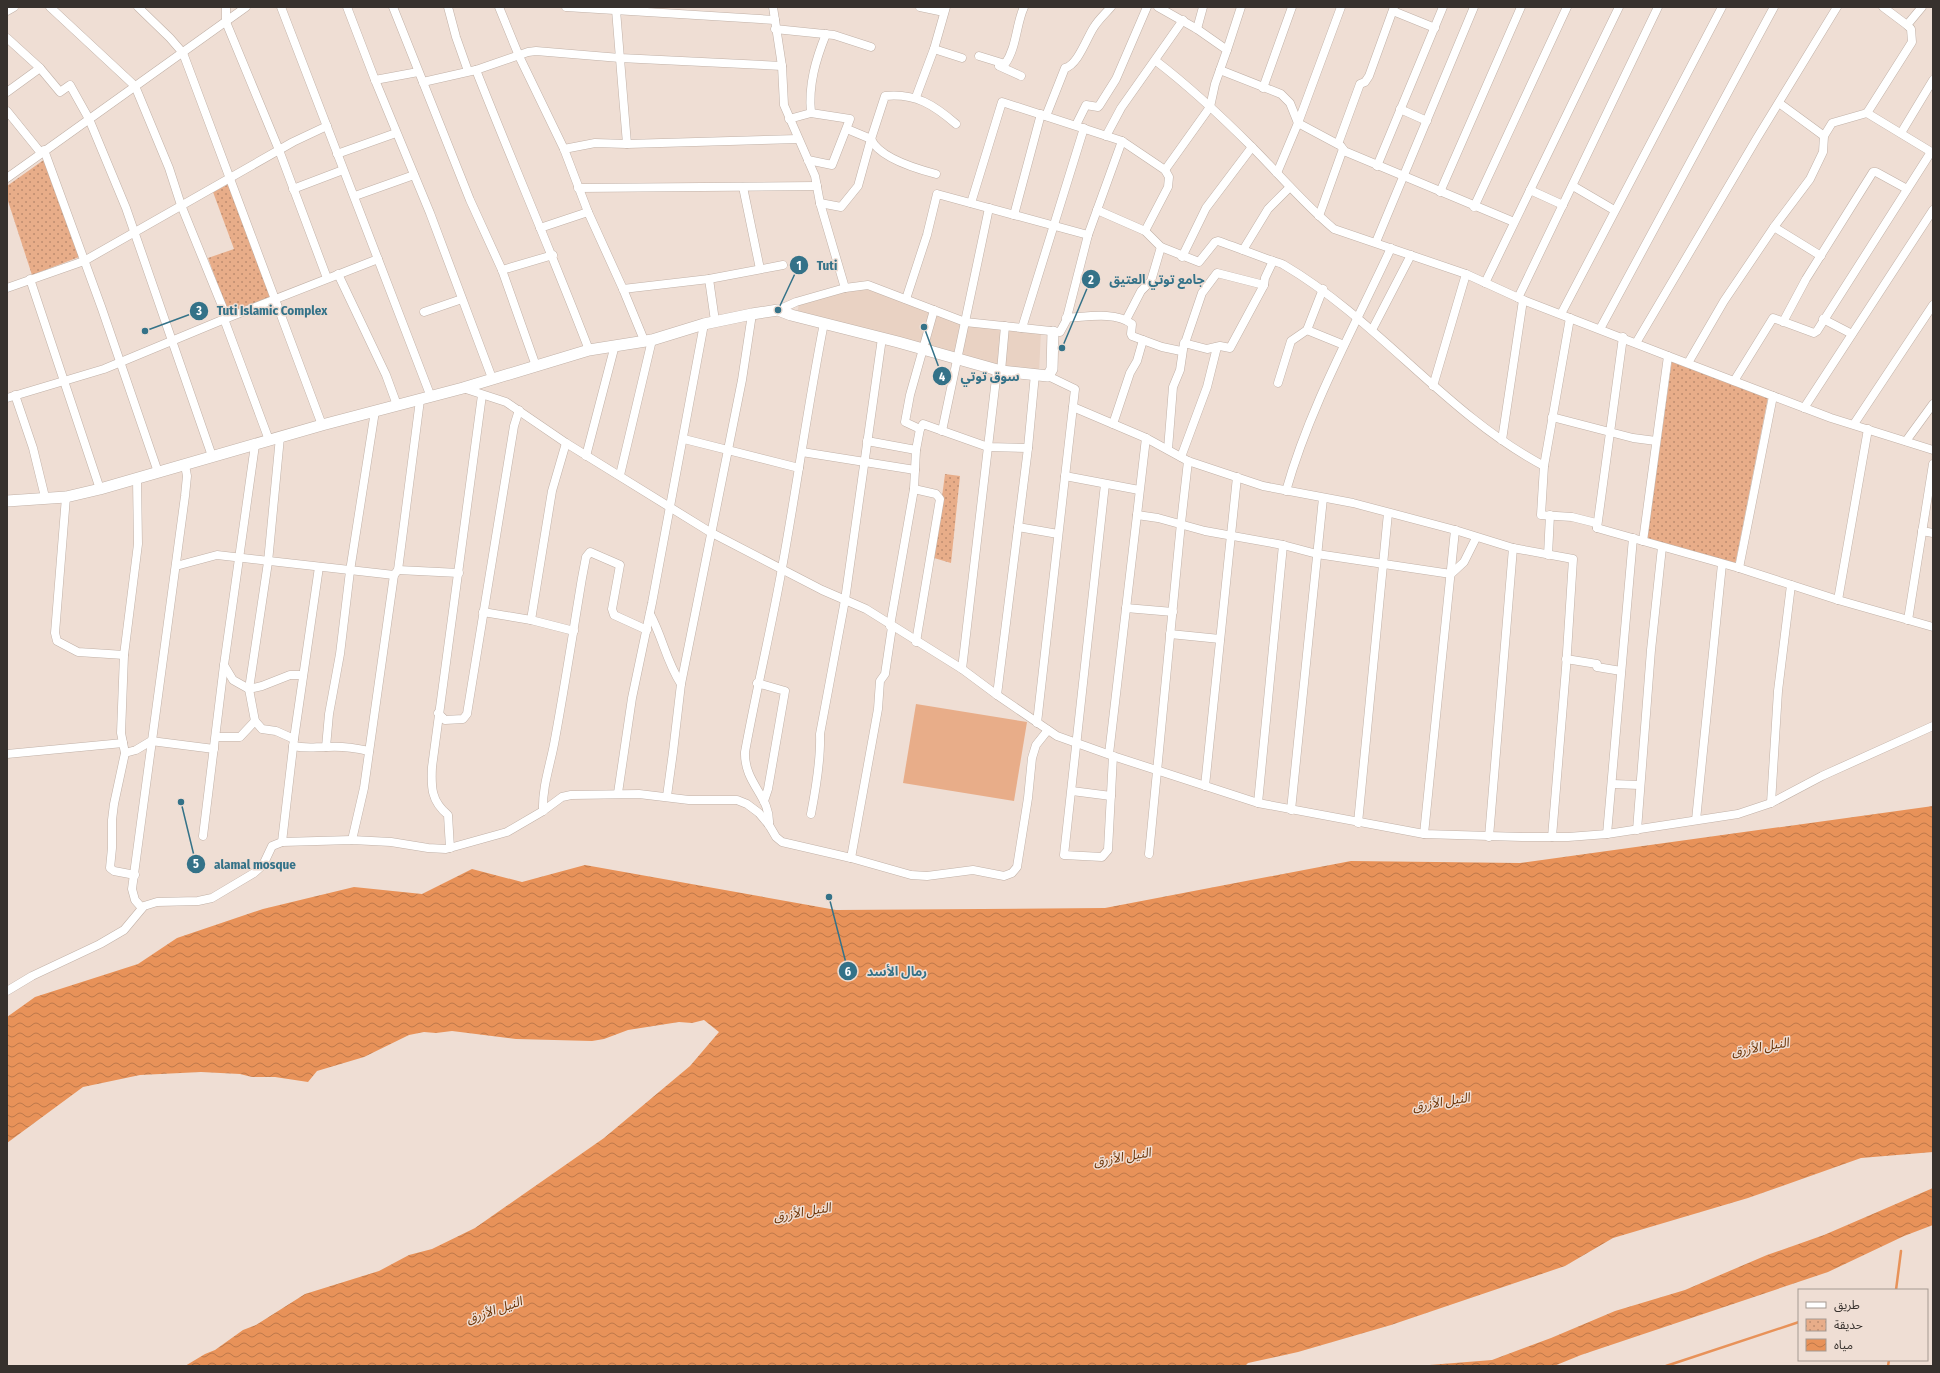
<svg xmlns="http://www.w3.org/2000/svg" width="1940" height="1373" font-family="'Fira Sans Condensed','Noto Sans Arabic',sans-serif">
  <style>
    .built { fill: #e9d2c3 }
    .park { fill: url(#park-dots) }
    .garden { fill: #e8ad89 }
    .water { fill: url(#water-waves) }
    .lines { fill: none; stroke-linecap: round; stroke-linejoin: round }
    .stream { stroke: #e89259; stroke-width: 2.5 }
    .street-casing { stroke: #c1b1a7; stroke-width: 9 }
    .secondary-casing { stroke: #c1b1a7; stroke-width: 12 }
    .street { stroke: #fff; stroke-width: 8 }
    .secondary { stroke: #fff; stroke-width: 11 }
    .labels { text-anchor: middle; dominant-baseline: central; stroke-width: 3; stroke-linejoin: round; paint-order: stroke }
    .water-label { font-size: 13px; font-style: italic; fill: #6d3609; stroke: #efded4 }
    .leader { fill: none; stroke: #347288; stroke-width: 1.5 }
    .callout-dot { fill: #347288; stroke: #efded4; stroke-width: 1.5 }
    .mark-label { font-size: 12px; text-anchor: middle; font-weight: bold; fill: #fff }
    .callout-label { font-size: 13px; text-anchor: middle; font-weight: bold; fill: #347288; stroke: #efded4; stroke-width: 3; stroke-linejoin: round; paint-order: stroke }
  </style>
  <defs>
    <pattern id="park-dots" width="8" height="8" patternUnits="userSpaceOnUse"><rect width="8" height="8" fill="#e8ad89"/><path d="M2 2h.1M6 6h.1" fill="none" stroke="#bd8d70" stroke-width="1.8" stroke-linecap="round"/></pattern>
    <pattern id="water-waves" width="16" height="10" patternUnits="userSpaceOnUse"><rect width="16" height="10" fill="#e89259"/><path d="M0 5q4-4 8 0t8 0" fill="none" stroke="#bd784a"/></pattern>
  </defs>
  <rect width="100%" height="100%" fill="#efded4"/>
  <!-- built -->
  <polygon class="built" points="868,286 964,322 1041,331 1039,373 999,369 797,315 799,303"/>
  <!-- park -->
  <g class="park">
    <polygon points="45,159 79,257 32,275 7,198 7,186"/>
    <polygon points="229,184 273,297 229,315 208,258 234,249 213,192"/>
    <polygon points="1672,360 1768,397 1735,565 1647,540"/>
    <polygon points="945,474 960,476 951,563 934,558"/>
  </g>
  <!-- garden -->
  <polygon class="garden" points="916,704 1027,722 1014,801 903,783"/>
  <!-- water -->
  <g class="water">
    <polygon points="1933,806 1933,1152 1861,1158 1748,1198 1613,1238 1565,1266 1391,1325 1298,1352 1248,1363 1245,1366 185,1366 205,1354 215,1350 243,1330 256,1325 305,1294 379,1271 409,1255 432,1249 475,1228 604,1138 690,1066 719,1032 704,1020 692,1023 679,1022 628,1030 604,1039 592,1041 516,1039 452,1031 436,1033 424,1032 409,1035 364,1057 317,1071 308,1082 275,1077 252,1077 240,1074 201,1072 140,1075 83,1087 7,1143 7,1017 35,997 138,964 177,938 263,909 354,887 422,894 472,869 522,882 585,865 836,910 1105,908 1351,861 1520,863"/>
    <polygon points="1933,1188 1933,1225 1904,1236 1828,1272 1581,1355 1554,1366 1417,1366 1492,1360 1551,1338 1615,1311 1685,1290 1767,1255 1824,1235"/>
  </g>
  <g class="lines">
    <!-- stream -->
    <g class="stream">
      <polyline points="1896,1290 1901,1251"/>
      <polyline points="1666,1366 1799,1322"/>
      <polyline points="1888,1366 1889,1360"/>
    </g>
    <defs>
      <g id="street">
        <polyline points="50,7 135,86 169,168 181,205 227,318"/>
        <polyline points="138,7 170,38 183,53 322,425"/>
        <polyline points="226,7 226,22 279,150 327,278"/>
        <polyline points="281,7 431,397"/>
        <polyline points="347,7 375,80 430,213 492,378"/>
        <polyline points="393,7 470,200 502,270 536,366"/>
        <polyline points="448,7 456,37 468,71"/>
        <polyline points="499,7 519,56 564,149 588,212 623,289 644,340"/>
        <polyline points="566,7 775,20"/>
        <polyline points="773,7 782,66 784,105 815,176 820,203 845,288"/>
        <polyline points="920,7 944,12"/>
        <polyline points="1158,7 1197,29 1227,50 1215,84 1210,107 1165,170"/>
        <polyline points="1883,7 1907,25"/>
        <polyline points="616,10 627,144"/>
        <polyline points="7,11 14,7"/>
        <polyline points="1393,11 1435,28"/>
        <polyline points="775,29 834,35 871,47"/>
        <polyline points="1197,29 1203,7"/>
        <polyline points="7,38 40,68 60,92 70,85 89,119 126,208 212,456"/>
        <polyline points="934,49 962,58"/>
        <polyline points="1227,50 1241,7"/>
        <path d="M979,56L1005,64C1017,47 1016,24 1024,7"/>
        <path d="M1156,61C1190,87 1221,116 1252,147C1279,174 1304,204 1334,229L1466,274L1523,300L1668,356"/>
        <polyline points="1000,64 999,66 1021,76"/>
        <path d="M476,70C513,164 553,256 589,350"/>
        <polyline points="1220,70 1281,94 1290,103 1298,123 1341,146 1344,151 1514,222"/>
        <polyline points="375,80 418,72"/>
        <polyline points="423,82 476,70 528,52 536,51 620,58 782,66"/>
        <polyline points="1263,88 1292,7"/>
        <polyline points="7,92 40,68"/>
        <polyline points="916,97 934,49 946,7"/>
        <polyline points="1779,103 1824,136"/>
        <polyline points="1400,109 1427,121"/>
        <polyline points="7,111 41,153"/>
        <path d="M811,113C808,85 816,59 826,34"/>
        <polyline points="1867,113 1933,153"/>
        <path d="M1046,116L1065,68C1078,65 1087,37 1094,27C1099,19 1105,14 1111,7"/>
        <polyline points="789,119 811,113 850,119 832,165 808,160"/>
        <polyline points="1076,125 1086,105 1098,107 1099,106 1116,79 1147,7"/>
        <path d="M847,129L871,139C879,158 917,169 936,174"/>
        <polyline points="1901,133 1933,80"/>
        <polyline points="1106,136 1121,108 1183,20"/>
        <polyline points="1338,144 1360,84 1365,82 1369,76 1394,7"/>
        <polyline points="564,149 595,143 627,144 798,139"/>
        <polyline points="44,150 102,309 158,472"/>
        <polyline points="337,154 396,133"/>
        <polyline points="1377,166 1443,7"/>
        <polyline points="1277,173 1298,123 1341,7"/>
        <polyline points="7,178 246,7"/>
        <polyline points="1573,186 1614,210"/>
        <polyline points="743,187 760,269"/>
        <polyline points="578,188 817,186"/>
        <polyline points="293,189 343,170"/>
        <polyline points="1530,190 1563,205"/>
        <polyline points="1440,192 1521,7"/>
        <polyline points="355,196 414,175"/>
        <path d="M820,203L841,207L858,186L871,139L885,96C916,93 934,105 956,124"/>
        <polyline points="971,203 1002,102 1122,141 1165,170 1169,177 1168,187 1145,231"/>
        <polyline points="1474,207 1567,7"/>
        <path d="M1097,210L1145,231L1161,247L1199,262L1215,242L1218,241C1235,247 1251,253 1267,259C1272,261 1279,262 1284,265C1379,321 1446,414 1544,466"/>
        <polyline points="1014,215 1041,114"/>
        <polyline points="1319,216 1343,149"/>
        <polyline points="1774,227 1821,256"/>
        <polyline points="540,228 588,212"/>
        <polyline points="1376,242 1474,7"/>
        <polyline points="1243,250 1268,209 1290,187"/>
        <polyline points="1182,257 1206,208 1252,147"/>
        <polyline points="502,270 553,255"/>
        <polyline points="338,274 386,375 397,405"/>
        <polyline points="30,279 100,489"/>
        <polyline points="709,279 715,321"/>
        <polyline points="1485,283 1619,7"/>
        <polyline points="7,288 84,261 293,142 327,126"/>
        <polyline points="623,289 709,279 783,265"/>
        <polyline points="1518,298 1658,7"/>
        <polyline points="906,299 927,235 937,194 1088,235"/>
        <polyline points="778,310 796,302 845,288 868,285 965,322 1060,332 1066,321 1088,235 1122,141"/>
        <polyline points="934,310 910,395 905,422 920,429 923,424 988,447 1028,448"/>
        <polyline points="424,312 462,299"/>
        <polyline points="1561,314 1722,7"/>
        <path d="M1066,318C1086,317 1115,311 1132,324L1131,334L1132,336L1162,347L1181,351"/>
        <polyline points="1570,318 1544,466 1541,515 1572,517 1596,523 1597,528 1611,532 1739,568 1838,600 1933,627"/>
        <polyline points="224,319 269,440"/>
        <polyline points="1823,319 1852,334"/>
        <polyline points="1126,320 1141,291 1151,281 1161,247"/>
        <polyline points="1783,322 1806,279 1873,172 1876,172 1907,189"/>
        <polyline points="1022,328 1084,128"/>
        <polyline points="1600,329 1774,7"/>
        <polyline points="1307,330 1344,345"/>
        <polyline points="1372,330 1411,255"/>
        <polyline points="1185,343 1202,293 1217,273 1264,285"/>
        <polyline points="1636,343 1757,138 1837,7"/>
        <polyline points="1688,363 1724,301 1774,227 1810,179 1823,152 1824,136 1832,123 1867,113 1912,42 1911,29 1907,25 1922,7"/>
        <polyline points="1001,371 1005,326"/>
        <polyline points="1734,381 1773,318 1814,333 1817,331 1931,152"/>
        <polyline points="1278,383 1291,341 1307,330 1323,289"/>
        <polyline points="1433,386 1466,274"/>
        <polyline points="463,388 506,402 566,443 710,532 822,590 866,609 962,669 997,695 1057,736 1113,756 1258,803 1424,834 1522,837 1568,837 1607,834 1738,814 1771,803 1822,776 1933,726"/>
        <polyline points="15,395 33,448 45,497"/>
        <polyline points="1773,396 1831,418 1933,450"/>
        <polyline points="7,398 104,369 227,318 378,259"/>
        <polyline points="1073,407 1146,438 1188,461 1263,486 1353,503 1455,530 1513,548 1573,559 1566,668 1552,837"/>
        <polyline points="1804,408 1933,210"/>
        <polyline points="1552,417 1633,438 1656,441"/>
        <polyline points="1113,424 1130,373 1137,361 1143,340"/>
        <polyline points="1854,424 1933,305"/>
        <polyline points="942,431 989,208"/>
        <polyline points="280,437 268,562 249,689 262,686 290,675 303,675"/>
        <polyline points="684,439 799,468"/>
        <polyline points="1502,440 1523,300"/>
        <polyline points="867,441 916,450"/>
        <polyline points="1906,441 1933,404"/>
        <polyline points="1168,449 1173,387 1180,370 1184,343 1207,349 1220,346 1230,348 1264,285 1265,278 1273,261"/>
        <polyline points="802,452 915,470"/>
        <polyline points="586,456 615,345"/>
        <polyline points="1181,457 1207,387 1217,347"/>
        <polyline points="620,475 652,340"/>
        <polyline points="1065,476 1139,490"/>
        <polyline points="1105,484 1064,855 1102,857 1108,850 1113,756"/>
        <polyline points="914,489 936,494 940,499 916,642"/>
        <path d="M1286,491C1310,406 1354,328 1391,248"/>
        <polyline points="66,497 55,633 57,641 78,652 124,655"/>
        <polyline points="1137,515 1158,518 1205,531 1283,545 1317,554 1451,574 1464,562 1476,538"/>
        <polyline points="1018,527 1058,534"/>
        <polyline points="1597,528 1623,337"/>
        <polyline points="1922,531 1933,533"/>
        <polyline points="1643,541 1668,356 1773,396 1739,568"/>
        <polyline points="1548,555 1550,515"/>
        <polyline points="176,566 217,555 394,575"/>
        <polyline points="398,570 459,573"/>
        <polyline points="1838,600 1868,429"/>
        <polyline points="1126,608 1173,612"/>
        <polyline points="483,612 531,620 574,631"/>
        <path d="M650,614C663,638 666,661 681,684"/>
        <polyline points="531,620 552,491 566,443"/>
        <polyline points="1908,620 1933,464"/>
        <polyline points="890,626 914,489 916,450 920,429"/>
        <polyline points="1170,634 1220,639"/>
        <polyline points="1566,659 1597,664 1597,667 1621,671"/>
        <polyline points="224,665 233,680 249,689 255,721 262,729 276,731 294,739"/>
        <polyline points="962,669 997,370"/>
        <polyline points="757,683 785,691 768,789 764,801"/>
        <polyline points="997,695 1028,448 1035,374"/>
        <polyline points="438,713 445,720 463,719 467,714 514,426 519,410"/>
        <polyline points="1037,723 1075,389 1048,376"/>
        <polyline points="216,737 240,737 255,721"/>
        <path d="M293,746C308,749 314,747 328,747C342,746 355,748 369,751"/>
        <polyline points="326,747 329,714 340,654 350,571 375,411"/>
        <polyline points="125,753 136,750 151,741 214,749"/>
        <polyline points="7,754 123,743"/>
        <polyline points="1109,754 1146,438"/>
        <polyline points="1612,784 1640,785"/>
        <polyline points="1205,786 1237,477"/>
        <polyline points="1072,791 1111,796"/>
        <polyline points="618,793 632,698 652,603 704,324"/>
        <polyline points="667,796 673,752 681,684 742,380 752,314"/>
        <polyline points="1258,803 1283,545"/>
        <polyline points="1771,803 1778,691 1791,585"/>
        <polyline points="1291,810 1323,498"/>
        <path d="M543,811C542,786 551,763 555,739C565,685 573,632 582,578L586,557L590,552L620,565L612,609L614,615L647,630"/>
        <path d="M811,814C816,788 821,760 820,734L845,600L882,338"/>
        <polyline points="1696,820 1722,564"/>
        <polyline points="1358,823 1388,513"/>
        <path d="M769,825C771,796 744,784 745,752C756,691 771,630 782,568C797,486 808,404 824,323"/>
        <polyline points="1637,830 1651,650 1662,547"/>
        <polyline points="1424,834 1455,530"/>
        <polyline points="1607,834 1633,538"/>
        <polyline points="203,836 224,665 255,445"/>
        <polyline points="1489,837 1513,548"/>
        <polyline points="352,840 364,788 394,575 398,570 420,400"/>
        <polyline points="282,842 294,739 319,567"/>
        <path d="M450,848L448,815C431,801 431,787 432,767L482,395"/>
        <polyline points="1149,854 1181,523 1188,461"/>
        <polyline points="851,858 878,709 880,681 885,674 892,627"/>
        <polyline points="135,875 114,871 110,868 112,848 112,820 114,804 125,753 121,733 124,655 138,544 137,479"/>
        <polyline points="142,908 135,900 132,889 185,496 187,476 185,465"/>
        <polyline points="7,991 32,976 100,944 124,930 144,906 157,902 198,901 212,898 254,873 263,865 272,846 282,842 352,840 391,842 428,848 446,849 507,832 543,811 562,797 571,795 639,794 689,800 737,800 747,804 759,813 769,825 776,837 782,842 851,858 911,875 927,876 973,870 1004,876 1012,873 1017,867 1028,798 1032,758 1036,745 1048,730"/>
      </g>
      <polyline id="secondary" points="7,501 66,497 100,489 322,425 463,388 589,350 652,340 704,324 752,314 778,310 791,315 898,342 1001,371 1048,376 1052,369 1053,332"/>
    </defs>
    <!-- street casing -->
    <use href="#street" class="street-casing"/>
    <!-- secondary casing -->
    <use href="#secondary" class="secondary-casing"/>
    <!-- street -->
    <use href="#street" class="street"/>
    <!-- secondary -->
    <use href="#secondary" class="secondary"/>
  </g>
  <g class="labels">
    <!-- water labels -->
    <g class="water-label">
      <text transform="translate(1760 1047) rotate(-10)">النيل الأزرق</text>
      <text transform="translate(1441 1102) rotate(-10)">النيل الأزرق</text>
      <text transform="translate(1122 1157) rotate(-10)">النيل الأزرق</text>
      <text transform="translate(802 1212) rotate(-10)">النيل الأزرق</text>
      <text transform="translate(494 1310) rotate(-19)">النيل الأزرق</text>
    </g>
  </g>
  <!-- callouts -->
  <path class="leader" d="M778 310L799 265M1062 348L1091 279M145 331L199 311M924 327L942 376M181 802L196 864M829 897L848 971"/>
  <g class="callout-dot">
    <circle cx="778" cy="310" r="4"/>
    <circle cx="1062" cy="348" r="4"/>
    <circle cx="145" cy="331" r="4"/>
    <circle cx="924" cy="327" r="4"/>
    <circle cx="181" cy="802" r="4"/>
    <circle cx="829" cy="897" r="4"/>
    <circle cx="799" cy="265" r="10"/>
    <circle cx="1091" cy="279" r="10"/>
    <circle cx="199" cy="311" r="10"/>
    <circle cx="942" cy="376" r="10"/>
    <circle cx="196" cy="864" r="10"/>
    <circle cx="848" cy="971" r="10"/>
  </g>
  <g class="mark-label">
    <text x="799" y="270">1</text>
    <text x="1091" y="284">2</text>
    <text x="199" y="315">3</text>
    <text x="942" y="381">4</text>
    <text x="196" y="868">5</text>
    <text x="848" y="976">6</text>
  </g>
  <g class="callout-label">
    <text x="827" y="270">Tuti</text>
    <text x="1157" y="284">جامع توتي العتيق</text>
    <text x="272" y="315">Tuti Islamic Complex</text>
    <text x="990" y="381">سوق توتي</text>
    <text x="255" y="869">alamal mosque</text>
    <text x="897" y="976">رمال الأسد</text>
  </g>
  <!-- border -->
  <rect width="1940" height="1373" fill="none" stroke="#37312d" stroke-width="16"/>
  <!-- legend -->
  <rect x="1798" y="1289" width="130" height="72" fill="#efded4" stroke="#a59991"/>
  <rect x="1806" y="1302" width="20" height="6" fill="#ffffff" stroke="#a59991"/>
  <text x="1834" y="1309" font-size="12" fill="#37312d">طريق</text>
  <rect x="1806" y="1319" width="20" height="12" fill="url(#park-dots)" stroke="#a59991"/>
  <text x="1834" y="1329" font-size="12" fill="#37312d">حديقة</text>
  <rect x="1806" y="1339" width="20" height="12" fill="url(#water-waves)" stroke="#a59991"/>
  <text x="1834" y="1349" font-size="12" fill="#37312d">مياه</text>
</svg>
